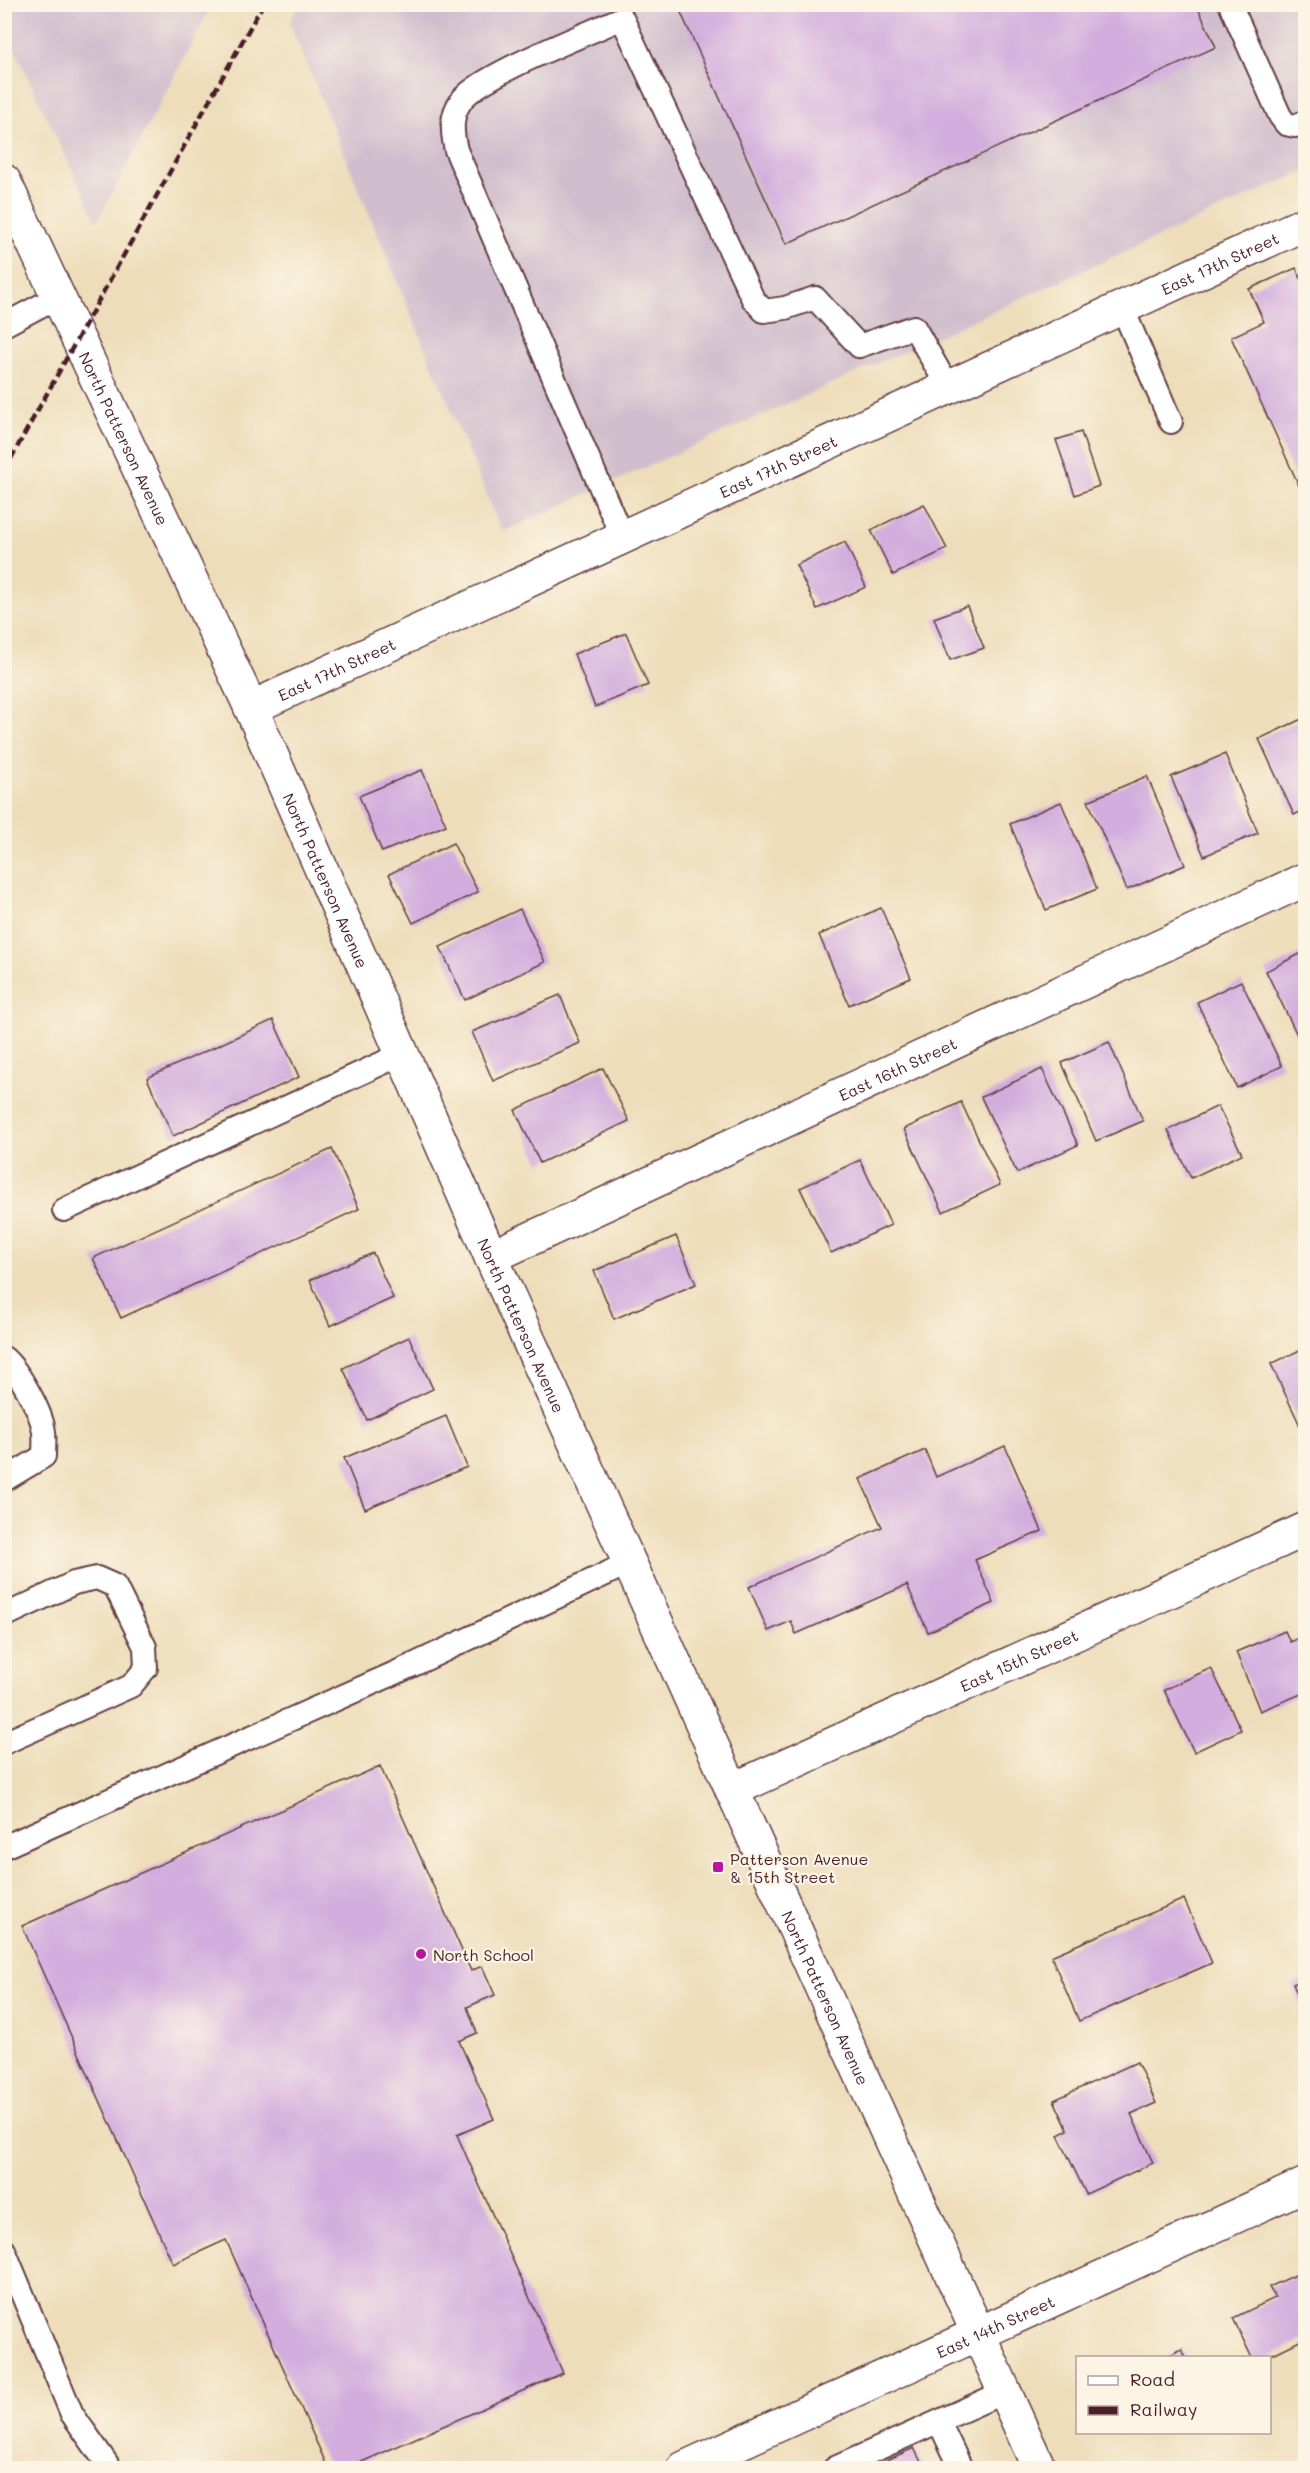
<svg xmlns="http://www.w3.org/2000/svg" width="1310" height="2473" font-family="Mali,sans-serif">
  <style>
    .industrial { fill: #d0bdcd }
    .building { fill: #d3adde }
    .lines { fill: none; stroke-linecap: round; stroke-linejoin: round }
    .service-casing { stroke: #623c40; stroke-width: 26 }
    .minor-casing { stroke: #623c40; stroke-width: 36 }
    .secondary-casing { stroke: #623c40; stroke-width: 36 }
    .service { stroke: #fff; stroke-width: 22 }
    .minor { stroke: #fff; stroke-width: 33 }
    .secondary { stroke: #fff; stroke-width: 33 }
    .rail { stroke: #4a1f2b; stroke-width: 4.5; stroke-dasharray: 9 4.5; stroke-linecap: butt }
    .poi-dot { fill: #b5179e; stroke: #fcf5e5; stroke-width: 2 }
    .labels { text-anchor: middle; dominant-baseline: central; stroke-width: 4.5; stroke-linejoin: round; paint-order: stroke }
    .street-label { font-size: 16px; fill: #4a1f2b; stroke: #fcf5e5 }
    .poi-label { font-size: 16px; fill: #4a1f2b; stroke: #fcf5e5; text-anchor: start }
  </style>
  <rect width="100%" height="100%" fill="#fcf5e5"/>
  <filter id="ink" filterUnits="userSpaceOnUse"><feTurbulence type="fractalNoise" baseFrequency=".0167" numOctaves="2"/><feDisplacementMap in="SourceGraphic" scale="12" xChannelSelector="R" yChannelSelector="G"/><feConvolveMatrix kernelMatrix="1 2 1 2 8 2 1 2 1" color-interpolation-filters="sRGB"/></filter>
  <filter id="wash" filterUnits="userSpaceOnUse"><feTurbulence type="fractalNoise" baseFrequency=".008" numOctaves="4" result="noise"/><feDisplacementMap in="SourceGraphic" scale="24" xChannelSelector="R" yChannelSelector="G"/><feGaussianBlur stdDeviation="1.35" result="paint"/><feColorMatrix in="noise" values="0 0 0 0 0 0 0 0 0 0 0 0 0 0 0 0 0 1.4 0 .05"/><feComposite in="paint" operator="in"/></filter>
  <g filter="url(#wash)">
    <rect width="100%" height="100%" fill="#edddba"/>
    <!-- industrial -->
    <g class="industrial">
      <polygon points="5,4 212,5 97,222 5,29"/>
      <polygon points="300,4 1305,5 1305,171 502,532 289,22"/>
    </g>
    <g id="blocks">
      <!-- building -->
      <g class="building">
        <polygon points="677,4 1196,4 1216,47 786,244"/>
        <polygon points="1296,268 1306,290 1306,501 1231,337 1264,322 1249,289"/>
        <polygon points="1081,432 1099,486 1075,495 1056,440"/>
        <polygon points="924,504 947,549 893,575 871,530"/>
        <polygon points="845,542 866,587 817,609 796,565"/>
        <polygon points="967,606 984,648 950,660 934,618"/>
        <polygon points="626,633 648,685 595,707 574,654"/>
        <polygon points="1306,717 1306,809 1294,815 1259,739"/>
        <polygon points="1225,754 1258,833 1204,856 1171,777"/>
        <polygon points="422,770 446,825 382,852 359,796"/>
        <polygon points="1147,776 1185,865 1127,890 1088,801"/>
        <polygon points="1061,802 1097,889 1046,910 1010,824"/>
        <polygon points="453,843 478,892 413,923 389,874"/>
        <polygon points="881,908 911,978 849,1005 819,935"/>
        <polygon points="520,909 545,962 465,1000 440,947"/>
        <polygon points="1306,951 1306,1043 1302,1045 1266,971"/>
        <polygon points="1241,981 1282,1066 1237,1088 1197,1002"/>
        <polygon points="560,995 580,1043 493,1081 472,1032"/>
        <polygon points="273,1020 299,1077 173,1136 147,1078"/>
        <polygon points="1109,1042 1143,1121 1096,1141 1062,1063"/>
        <polygon points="603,1068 629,1121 540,1163 515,1110"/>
        <polygon points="1042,1069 1078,1145 1017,1173 981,1097"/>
        <polygon points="961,1102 1000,1185 943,1212 904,1129"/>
        <polygon points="1218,1106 1242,1154 1191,1178 1168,1130"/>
        <polygon points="332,1149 359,1209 121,1318 93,1258"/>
        <polygon points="860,1160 891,1225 831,1253 800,1188"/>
        <polygon points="676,1236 696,1284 614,1319 594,1271"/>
        <polygon points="373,1253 393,1298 330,1326 310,1280"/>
        <polygon points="409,1337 433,1389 367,1420 343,1368"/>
        <polygon points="1306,1347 1306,1438 1271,1364"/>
        <polygon points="446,1416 467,1467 365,1509 344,1458"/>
        <polygon points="1005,1446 1042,1531 975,1560 994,1603 928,1632 907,1585 796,1634 791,1621 768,1631 749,1587 882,1527 860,1479 925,1450 936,1477"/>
        <polygon points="1285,1631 1290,1642 1306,1635 1306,1692 1260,1711 1236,1652"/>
        <polygon points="1211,1668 1241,1730 1194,1752 1164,1690"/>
        <polygon points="380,1766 471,1971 482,1966 495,1995 467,2007 477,2033 459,2041 494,2119 457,2135 563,2373 348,2468 328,2468 226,2240 173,2264 22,1926"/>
        <polygon points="1184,1899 1212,1963 1079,2021 1051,1956"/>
        <polygon points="1306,1979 1306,2014 1305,2014 1293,1984"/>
        <polygon points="1137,2062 1156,2103 1131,2114 1153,2163 1086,2194 1058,2135 1068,2130 1054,2100"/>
        <polygon points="1302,2272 1306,2280 1306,2338 1265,2358 1252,2358 1233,2318 1275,2298 1269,2287"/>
        <polygon points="1182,2349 1186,2358 1164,2358"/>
        <polygon points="914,2448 924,2468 891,2468 887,2460"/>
      </g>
    </g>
  </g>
  <g filter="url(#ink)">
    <use href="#blocks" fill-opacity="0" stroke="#623c40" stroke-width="1.5"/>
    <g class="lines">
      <defs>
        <g id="service">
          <polyline points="1230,4 1280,116 1286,124 1295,126 1306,121"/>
          <polyline points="1122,307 1171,422"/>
          <polyline points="4,325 59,296"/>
          <path d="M622,537L456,150C452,133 450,116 461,101C479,75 588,34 622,18L753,299L764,311L785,308L815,298L859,346L914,327L948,387"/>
          <polyline points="64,1210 402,1054"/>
          <path d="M4,1358C19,1371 42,1413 44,1432C45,1440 44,1448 44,1456L4,1480"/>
          <polyline points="4,1616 74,1583 97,1578 115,1586 145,1647 146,1668 131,1686 4,1743"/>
          <polyline points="4,1847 413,1665 629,1563"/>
          <polyline points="4,2250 72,2414 110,2468"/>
          <polyline points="939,2422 961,2468"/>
          <polyline points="835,2468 1004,2392"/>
        </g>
        <g id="minor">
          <path id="s1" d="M251,708L1306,223"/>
          <path id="s2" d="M491,1257L1306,879"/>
          <path id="s3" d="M732,1790L1306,1529"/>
          <path id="s4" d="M684,2468L1306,2184"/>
        </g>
        <g id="secondary">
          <path id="s5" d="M4,181L251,708L491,1257L1039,2468"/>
        </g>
      </defs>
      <!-- service casing -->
      <use href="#service" class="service-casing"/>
      <!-- minor casing -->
      <use href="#minor" class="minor-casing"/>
      <!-- secondary casing -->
      <use href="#secondary" class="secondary-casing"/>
      <!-- service -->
      <use href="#service" class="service"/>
      <!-- minor -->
      <use href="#minor" class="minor"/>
      <!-- secondary -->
      <use href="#secondary" class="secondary"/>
      <!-- rail -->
      <polyline class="rail" points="4,471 263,4"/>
    </g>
  </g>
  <!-- markers -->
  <g class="poi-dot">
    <rect x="712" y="1861" width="12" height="12" rx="3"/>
    <circle cx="421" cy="1954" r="6"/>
  </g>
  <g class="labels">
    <!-- street labels -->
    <g class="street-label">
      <text stroke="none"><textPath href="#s1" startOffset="1066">East 17th Street</textPath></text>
      <text stroke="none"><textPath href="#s5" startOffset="284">North Patterson Avenue</textPath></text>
      <text stroke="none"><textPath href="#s1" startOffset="580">East 17th Street</textPath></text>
      <text stroke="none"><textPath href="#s1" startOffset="94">East 17th Street</textPath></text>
      <text stroke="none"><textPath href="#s5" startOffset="770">North Patterson Avenue</textPath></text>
      <text stroke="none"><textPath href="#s2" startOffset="448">East 16th Street</textPath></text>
      <text stroke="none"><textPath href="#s5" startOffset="1256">North Patterson Avenue</textPath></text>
      <text stroke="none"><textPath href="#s3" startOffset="315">East 15th Street</textPath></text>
      <text stroke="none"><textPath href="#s5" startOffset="1994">North Patterson Avenue</textPath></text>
      <text stroke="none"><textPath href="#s4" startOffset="342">East 14th Street</textPath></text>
    </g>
    <!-- poi labels -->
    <g class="poi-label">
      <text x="730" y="1858">Patterson Avenue<tspan x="730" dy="18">&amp; 15th Street</tspan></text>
      <text x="433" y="1954">North School</text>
    </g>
  </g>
  <!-- margin -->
  <rect width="1310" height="2473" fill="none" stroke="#fcf5e5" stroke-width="24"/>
  <!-- legend -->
  <rect x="1076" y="2356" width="195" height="78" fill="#fcf5e5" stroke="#b59f9b" stroke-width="1.5"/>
  <rect x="1088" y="2376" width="30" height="9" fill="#ffffff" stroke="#b59f9b" stroke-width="1.5"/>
  <text x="1130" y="2386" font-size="18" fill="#4a1f2b">Road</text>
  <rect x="1088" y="2406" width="30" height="9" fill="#4a1f2b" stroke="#b59f9b" stroke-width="1.5"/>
  <text x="1130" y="2416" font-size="18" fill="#4a1f2b">Railway</text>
</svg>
